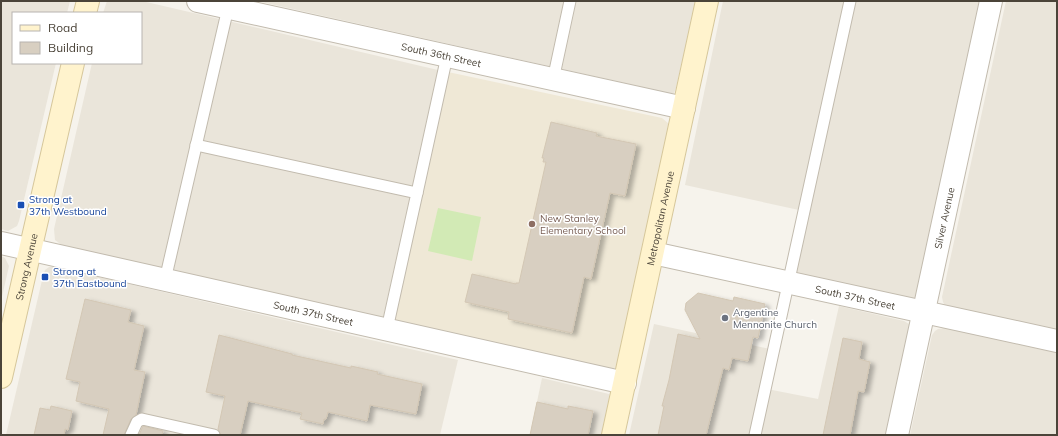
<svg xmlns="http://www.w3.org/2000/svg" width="1058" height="436" font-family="Mulish,sans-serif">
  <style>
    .residential { fill: #eae5da }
    .education { fill: #efe8d6 }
    .green { fill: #d2eab5 }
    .building { fill: #d8cfc1; stroke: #d3c7b4; filter: url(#shadow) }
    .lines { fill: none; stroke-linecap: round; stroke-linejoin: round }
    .lane-casing { stroke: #c2bbae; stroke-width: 13 }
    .street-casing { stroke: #c2bbae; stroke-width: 24 }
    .secondary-casing { stroke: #d6c79b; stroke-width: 24 }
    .lane { stroke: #fff; stroke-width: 11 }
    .street { stroke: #fff; stroke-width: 22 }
    .secondary { stroke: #fff3cd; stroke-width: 22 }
    .transit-dot { fill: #1a4fb4; stroke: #fff; stroke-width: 1.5 }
    .education-dot { fill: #8d6e63; stroke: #fff; stroke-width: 1.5 }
    .worship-dot { fill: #6b7280; stroke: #fff; stroke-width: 1.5 }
    .labels { text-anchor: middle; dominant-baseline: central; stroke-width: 3; stroke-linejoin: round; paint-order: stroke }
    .street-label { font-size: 10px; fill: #4b4439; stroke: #fff }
    .transit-label { font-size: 10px; fill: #164399; stroke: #fff; text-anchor: start }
    .education-label { font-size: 10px; fill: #785e54; stroke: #fff; text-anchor: start }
    .worship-label { font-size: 10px; fill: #5b616d; stroke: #fff; text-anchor: start }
  </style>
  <defs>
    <filter id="shadow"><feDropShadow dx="4.5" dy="2.5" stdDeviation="2" flood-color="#0004"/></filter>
  </defs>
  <rect width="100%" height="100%" fill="#f6f3ec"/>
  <!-- residential -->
  <g class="residential">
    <polygon points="1,1 70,1 67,13 13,13 13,63 56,63 19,221 17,226 8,231 1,229"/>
    <polygon points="107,1 142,1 438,70 383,318 63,246 55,240 54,229 92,63 141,63 141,13 103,13"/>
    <polygon points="257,1 696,1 676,88 674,93 669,93"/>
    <polygon points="723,1 980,1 916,297 912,299 786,272 799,210 685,185"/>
    <polygon points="1006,1 1057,1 1057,331 945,306 943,302 942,297"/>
    <polygon points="1,256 5,258 9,266 1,301"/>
    <polygon points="49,267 55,267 458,360 440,435 6,435 43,276 45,270"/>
    <polygon points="839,306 904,321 909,324 910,329 887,435 629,435 654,324 770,349 762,388 818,399"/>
    <polygon points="945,328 1057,353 1057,435 910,435 932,335 935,331 938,329"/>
    <polygon points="542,378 609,394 610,397 602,435 530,435"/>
  </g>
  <!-- education -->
  <polygon class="education" points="448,72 662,118 669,124 669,128 617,367 612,369 606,369 395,320"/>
  <!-- green -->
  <polygon class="green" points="438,208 481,217 472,261 428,251"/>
  <!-- building -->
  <g class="building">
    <polygon points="551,122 597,133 596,136 636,144 625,196 610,193 591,279 584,277 572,333 508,319 509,312 465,302 472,274 516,284 516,283 519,283 546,162 543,162 544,158 542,158"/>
    <polygon points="698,293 733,301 734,297 765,304 758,338 753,337 748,361 732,358 729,370 723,368 706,435 658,435 664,406 662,406 669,380 678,334 700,339 685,310 686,303"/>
    <polygon points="85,299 131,310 128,322 144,326 134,370 145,372 136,415 131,419 124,435 103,435 109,409 76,401 80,382 66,379"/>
    <polygon points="219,335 292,354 292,355 351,368 351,366 378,372 377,374 422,384 416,414 370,405 367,421 328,412 326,419 324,419 323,424 300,419 302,413 248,401 240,435 221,435 218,429 225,396 206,392"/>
    <polygon points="843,338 862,342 859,359 870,362 864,392 858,391 850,435 823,435"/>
    <polygon points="537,402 568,409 568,406 593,411 588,435 530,435"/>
    <polygon points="51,406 72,411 68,430 65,429 64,435 34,435 40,408 50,410"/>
    <polygon points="143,426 163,431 162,435 139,435"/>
  </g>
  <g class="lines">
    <defs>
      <g id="lane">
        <polyline points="553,80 570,1"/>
        <polyline points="196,145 417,193 387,329"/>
        <polyline points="417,193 447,56"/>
        <polyline points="165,280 228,8"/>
        <polyline points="131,435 137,422 142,419 214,435"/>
        <polyline points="755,435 850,1"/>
      </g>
      <g id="street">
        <path id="s1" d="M198,1L684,108"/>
        <path id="s2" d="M1,243L625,383"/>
        <path id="s3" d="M653,253L1057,341"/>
        <path id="s4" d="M897,435L991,1"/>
      </g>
      <g id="secondary">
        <polyline points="85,13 88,1"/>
        <path id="s5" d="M1,377L73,63"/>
        <path id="s6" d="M613,435L707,1"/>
      </g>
    </defs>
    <!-- lane casing -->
    <use href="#lane" class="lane-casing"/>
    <!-- street casing -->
    <use href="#street" class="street-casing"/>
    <!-- secondary casing -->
    <use href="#secondary" class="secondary-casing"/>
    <!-- lane -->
    <use href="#lane" class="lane"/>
    <!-- street -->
    <use href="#street" class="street"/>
    <!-- secondary -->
    <use href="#secondary" class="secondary"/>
  </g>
  <!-- markers -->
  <g class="transit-dot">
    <rect x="17" y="201" width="8" height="8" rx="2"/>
    <rect x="41" y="273" width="8" height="8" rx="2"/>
  </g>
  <circle class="education-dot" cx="532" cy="224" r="4"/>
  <circle class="worship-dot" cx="725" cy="318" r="4"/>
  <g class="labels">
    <!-- street labels -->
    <g class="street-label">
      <text stroke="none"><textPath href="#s1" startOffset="249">South 36th Street</textPath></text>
      <text stroke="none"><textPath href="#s6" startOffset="222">Metropolitan Avenue</textPath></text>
      <text stroke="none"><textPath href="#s4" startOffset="222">Silver Avenue</textPath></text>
      <text stroke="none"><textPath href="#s5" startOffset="113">Strong Avenue</textPath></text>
      <text stroke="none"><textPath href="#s3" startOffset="207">South 37th Street</textPath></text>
      <text stroke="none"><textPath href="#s2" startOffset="320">South 37th Street</textPath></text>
    </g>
    <!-- transit labels -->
    <g class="transit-label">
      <text x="29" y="199">Strong at<tspan x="29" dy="12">37th Westbound</tspan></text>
      <text x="53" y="271">Strong at<tspan x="53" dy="12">37th Eastbound</tspan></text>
    </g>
    <!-- education labels -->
    <g class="education-label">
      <text x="540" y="218">New Stanley<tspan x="540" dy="12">Elementary School</tspan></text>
    </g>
    <!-- worship labels -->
    <g class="worship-label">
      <text x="733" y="312">Argentine<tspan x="733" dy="12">Mennonite Church</tspan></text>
    </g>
  </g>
  <!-- border -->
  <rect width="1058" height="436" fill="none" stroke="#4b4439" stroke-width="4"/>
  <!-- legend -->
  <rect x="12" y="12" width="130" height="52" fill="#ffffff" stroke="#b7b4b0"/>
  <rect x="20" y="25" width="20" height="6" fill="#fff3cd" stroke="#b7b4b0"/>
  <text x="48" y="32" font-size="12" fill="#4b4439">Road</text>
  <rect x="20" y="42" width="20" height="12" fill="#d8cfc1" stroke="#b7b4b0"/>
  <text x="48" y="52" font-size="12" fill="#4b4439">Building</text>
</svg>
